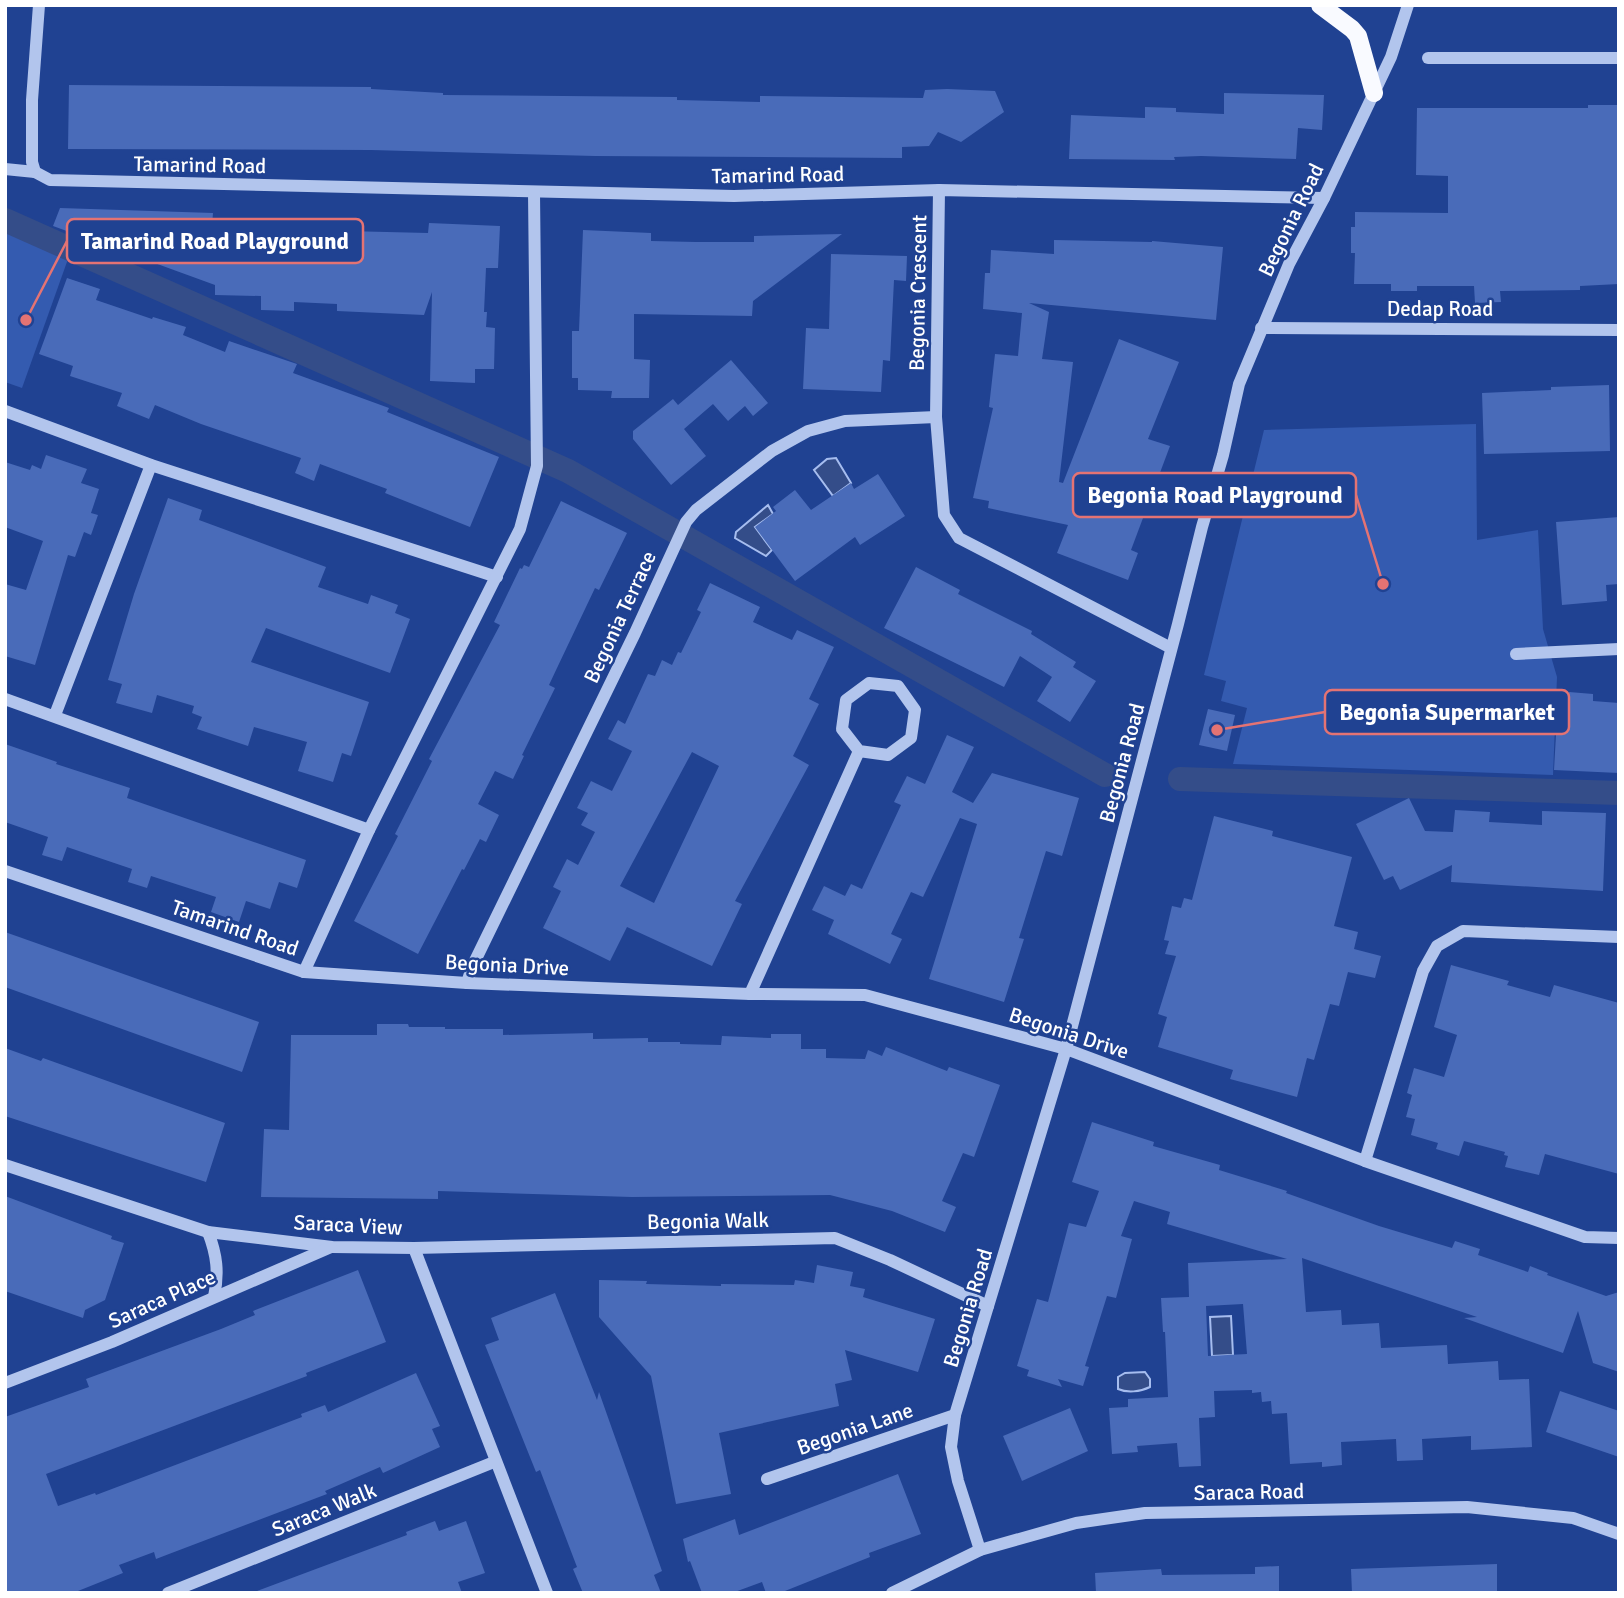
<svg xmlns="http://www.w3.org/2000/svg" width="1624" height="1598" font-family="Signika,sans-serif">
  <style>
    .green { fill: #345bb0 }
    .water { fill: #344d89; stroke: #a6bdef; stroke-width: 2 }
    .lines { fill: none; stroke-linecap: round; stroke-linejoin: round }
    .canal { stroke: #344d89; stroke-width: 24 }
    .building { fill: #496bb9; fill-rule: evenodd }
    .minor { stroke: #b2c5ed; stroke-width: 12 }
    .major { stroke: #f9faff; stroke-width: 18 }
    .labels { text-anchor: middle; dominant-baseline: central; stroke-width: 5; stroke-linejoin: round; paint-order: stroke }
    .street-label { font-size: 21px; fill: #fff; stroke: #204292 }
    .leader { fill: none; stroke: #e47373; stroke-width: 2.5 }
    .callout-dot { fill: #e47373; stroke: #204292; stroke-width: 2.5 }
    .callout { fill: #204292; stroke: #e47373; stroke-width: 2.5 }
    .callout-label { font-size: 23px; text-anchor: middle; font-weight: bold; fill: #fff }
  </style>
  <rect width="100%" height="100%" fill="#204292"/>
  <!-- green -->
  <g class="green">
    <polygon points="5,231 68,259 22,388 5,382"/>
    <polygon points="1476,424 1477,540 1538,530 1543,629 1557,677 1553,775 1233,764 1247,708 1221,701 1226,681 1204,675 1264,430"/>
  </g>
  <!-- water -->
  <g class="water">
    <polygon points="836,458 851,483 833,496 814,470 827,459"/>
    <polygon points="768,505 773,514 755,527 772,550 766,556 735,538 736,532"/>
    <polygon points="1231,1316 1233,1355 1212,1356 1210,1317"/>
    <path d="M1145,1372L1150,1379V1387C1140,1392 1127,1393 1118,1389V1377L1125,1373Z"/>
  </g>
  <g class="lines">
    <!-- canal -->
    <g class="canal">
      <polyline points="5,220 568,471 1105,775"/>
      <polyline points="1180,779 1619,793"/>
    </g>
  </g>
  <!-- building -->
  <g class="building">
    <polygon points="69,85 371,87 371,89 443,93 443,95 677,97 677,100 760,102 760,96 923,98 925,90 947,89 995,91 1004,112 961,142 938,132 929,146 902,147 902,158 595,156 371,150 68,149"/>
    <polygon points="1224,93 1324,95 1322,130 1298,128 1296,159 1201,156 1174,157 1175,160 1069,159 1071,115 1145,118 1145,107 1176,108 1176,112 1224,114"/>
    <polygon points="1588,105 1619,105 1619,284 1580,286 1580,290 1500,291 1501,302 1475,303 1474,286 1417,286 1417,291 1391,291 1391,284 1354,284 1355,253 1351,253 1351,227 1355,227 1355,212 1448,213 1448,176 1416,175 1417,108 1588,108"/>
    <polygon points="60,208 213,213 210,250 263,251 263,229 428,233 429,223 500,226 498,268 486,268 484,312 487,312 486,327 495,328 494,369 475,369 475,383 430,381 432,292 424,315 337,311 337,304 294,302 294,311 261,310 261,296 215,295 215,285 53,226"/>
    <polygon points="583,230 651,233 651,241 696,242 754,242 754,236 842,234 753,301 752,316 634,314 634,359 650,360 649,398 611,398 612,391 578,390 578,378 572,378 572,331 579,331"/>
    <polygon points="1054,240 1152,242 1152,241 1223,247 1216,320 1029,303 1049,312 1042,359 1073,362 1059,482 1063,483 1119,339 1179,362 1148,439 1170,446 1131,550 1138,553 1128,580 1057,553 1068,525 988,508 989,501 973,498 993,408 989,407 995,354 1018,356 1022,313 983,309 985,273 990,273 991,250 1054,254"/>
    <polygon points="831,254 907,256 906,281 894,280 890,361 883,360 881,392 803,389 806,328 829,329"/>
    <polygon points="67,278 100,289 96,300 152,319 153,317 186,327 183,335 225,352 229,341 297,364 293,373 389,408 387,412 499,457 470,527 385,493 387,489 320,464 314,481 295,473 301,458 201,424 155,405 149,419 117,406 122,393 70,376 73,366 39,354"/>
    <polygon points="731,360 768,403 753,416 745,406 728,421 713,404 684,429 706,456 671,485 633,439 633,431 673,399 678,405"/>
    <polygon points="1609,385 1610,451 1484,454 1482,393 1551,390 1551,387"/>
    <polygon points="46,455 87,469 81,483 99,489 91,513 98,515 91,535 84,532 75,557 68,555 35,665 5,656 5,584 26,590 43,541 5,527 5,462 30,470 32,465 41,469"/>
    <polygon points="878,474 905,516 860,545 855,537 795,581 755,527 776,511 773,507 795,490 811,510 851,483 854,489"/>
    <polygon points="168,498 202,510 199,520 326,567 318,587 368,604 371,595 398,605 395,613 410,619 390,673 266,628 251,662 369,702 351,756 342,753 333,782 298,771 307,742 254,727 248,746 197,729 202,717 192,713 194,706 157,695 152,713 116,703 122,684 108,680 134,594"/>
    <polygon points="561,501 627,533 599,590 595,588 557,668 549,685 555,688 522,755 524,756 513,779 495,771 478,804 499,815 486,842 480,839 464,870 462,869 418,954 354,921 398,836 395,834 432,761 429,759 500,625 494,622 520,568 522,569 524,565 529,567"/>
    <polygon points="1619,517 1619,584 1606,585 1607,601 1562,605 1556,522"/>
    <polygon points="916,567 960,590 958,594 1032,631 1031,634 1076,662 1073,667 1096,681 1070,722 1037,701 1052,677 1020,656 1004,687 884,628"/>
    <path d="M710,583L760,607L753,622L792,640L797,630L834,647L809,699L819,704L793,756L809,765L735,901L742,904L712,966L627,927L610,961L543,928L561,891L553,887L567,859L578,865L595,832L581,825L588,813L577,808L591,781L612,791L632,751L608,739L618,720L625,724L648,674L655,676L662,660L672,665L678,652L681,653L701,612L697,610ZM692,752L719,766L654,903L620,886Z"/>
    <polygon points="1569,692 1593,694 1593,701 1619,703 1619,773 1554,770 1558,700 1568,700"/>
    <polygon points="1208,709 1235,715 1227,751 1199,745"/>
    <polygon points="947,735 974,747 952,792 973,803 992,773 1079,798 1062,856 1046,851 1019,938 1024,939 1004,1002 929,979 977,824 960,818 923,897 911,892 891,934 902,939 890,964 828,934 834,920 812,910 824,886 845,896 851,884 862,889 901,805 894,802 907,776 925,784"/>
    <polygon points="5,744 57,762 56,764 130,788 127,798 306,860 297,888 279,882 270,909 246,901 239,922 211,912 216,897 151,876 147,888 128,882 132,869 67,847 62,861 42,855 48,837 5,822"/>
    <polygon points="1409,798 1425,831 1453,832 1455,810 1490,812 1489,822 1542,825 1542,811 1606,813 1603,891 1451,882 1452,865 1400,890 1393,876 1384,880 1356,824"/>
    <polygon points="1214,816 1273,831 1272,836 1352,857 1334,926 1358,932 1354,949 1381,956 1375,978 1348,972 1339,1006 1330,1004 1314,1060 1307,1058 1297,1097 1230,1079 1233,1070 1158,1047 1167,1017 1158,1014 1176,956 1165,954 1169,941 1164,940 1172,906 1181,908 1184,898 1192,900"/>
    <polygon points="5,932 259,1022 242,1072 5,987"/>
    <polygon points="1451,965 1509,981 1507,985 1550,997 1554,985 1619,1003 1619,1174 1545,1154 1539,1175 1505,1167 1508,1156 1504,1155 1505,1152 1464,1141 1459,1156 1436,1149 1438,1143 1411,1135 1415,1119 1406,1117 1412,1095 1407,1093 1414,1068 1444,1077 1457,1035 1434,1027"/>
    <polygon points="377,1024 408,1024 409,1027 445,1027 445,1029 503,1029 503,1035 593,1033 593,1039 648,1038 648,1042 680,1042 680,1044 721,1045 722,1036 771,1038 771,1034 801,1034 801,1049 826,1049 826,1058 865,1059 868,1050 882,1056 886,1047 947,1071 949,1067 1000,1085 974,1157 963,1153 942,1201 956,1207 945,1232 892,1211 830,1195 632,1197 438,1191 438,1199 261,1197 264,1129 289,1130 291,1035 377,1035"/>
    <polygon points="5,1048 41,1061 43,1058 225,1123 206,1182 5,1116"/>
    <path d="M1092,1122L1154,1142L1153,1146L1220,1165L1219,1170L1287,1191L1286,1193L1379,1226L1452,1248L1455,1241L1480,1249L1478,1255L1528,1272L1530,1266L1548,1273L1547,1275L1606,1296L1619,1292V1372L1593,1363L1578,1311L1563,1353L1464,1318L1477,1317L1302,1258L1306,1312L1341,1310L1342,1325L1379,1323L1381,1348L1447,1345L1448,1364L1498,1361L1499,1380L1529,1379L1532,1447L1471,1450V1436L1422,1439L1423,1460L1397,1461L1396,1439L1341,1442L1342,1465L1322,1467V1462L1290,1464L1287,1413L1272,1414L1271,1401L1262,1402L1261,1392L1252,1393V1390L1214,1391L1215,1417L1199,1418L1201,1466L1179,1467L1177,1443L1137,1446L1138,1452L1112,1454L1109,1408L1128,1407V1399L1168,1397L1165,1332H1163L1161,1298L1189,1297L1188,1263L1287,1259L1167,1224L1170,1212L1134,1201L1121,1236L1132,1239L1116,1298L1107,1296L1085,1366L1089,1367L1083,1386L1058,1379L1062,1387L1027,1376L1029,1370L1017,1366L1037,1299L1048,1302L1069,1223L1086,1227L1099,1191L1072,1182ZM1243,1304L1247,1354L1208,1356L1206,1306Z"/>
    <polygon points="5,1196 112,1236 111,1239 124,1243 105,1300 85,1310 83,1318 5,1291"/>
    <polygon points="817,1265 853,1272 850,1286 865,1289 863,1297 935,1319 918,1372 845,1350 852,1380 835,1384 839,1406 719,1433 731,1494 676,1504 651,1376 599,1317 599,1280 647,1281 646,1284 721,1286 721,1284 794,1285 795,1280 814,1283"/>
    <polygon points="358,1270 386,1342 306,1373 307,1376 46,1474 58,1506 95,1493 96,1495 302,1417 301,1414 325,1405 328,1412 416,1373 440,1426 432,1429 440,1447 383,1473 380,1467 325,1491 327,1494 169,1554 156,1559 154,1552 119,1565 123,1573 73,1593 5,1593 5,1417 89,1387 86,1379 221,1329 255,1315 253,1311"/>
    <polygon points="555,1293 597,1400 599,1392 634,1491 662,1571 654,1575 661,1593 583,1593 573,1569 577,1567 540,1470 536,1472 485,1345 499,1340 491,1318"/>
    <polygon points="1560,1391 1619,1411 1619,1457 1546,1432"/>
    <polygon points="1070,1408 1088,1451 1022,1481 1003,1436"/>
    <polygon points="898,1474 921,1534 869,1553 870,1557 780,1593 766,1593 762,1582 732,1593 702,1593 690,1561 688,1562 683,1539 735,1519 739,1535"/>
    <polygon points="435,1521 439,1531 466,1521 485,1573 458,1582 462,1593 257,1593 257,1591 407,1535 406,1532"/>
    <polygon points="1497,1564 1497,1593 1352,1593 1351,1569"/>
    <polygon points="1279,1566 1279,1593 1096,1593 1095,1573 1161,1569 1162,1575 1255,1574 1255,1567"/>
  </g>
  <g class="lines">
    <!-- minor -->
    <g class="minor">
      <polyline points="39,5 32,100 32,162 35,172 50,180 734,196 939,190 1324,198"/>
      <polyline points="1428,58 1619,58"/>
      <polyline points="5,169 35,172"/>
      <polyline points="939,190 936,417 944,515 959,538 1171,648"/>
      <polyline points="1261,328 1619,330"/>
      <polyline points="5,411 151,465 497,577"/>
      <polyline points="1516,654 1619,649"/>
      <polygon points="869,683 898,686 915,710 911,738 888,755 859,751 842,729 846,700"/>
      <polyline points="5,699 369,830"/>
      <polyline points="55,715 151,465"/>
      <polyline points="5,871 304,972 467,983 750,994 865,995 1066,1049 1365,1161 1585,1237 1619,1238"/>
      <polyline points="304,972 369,830 520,529 537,466 534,193"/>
      <polyline points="467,983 472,967 635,633 686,522 696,510 772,451 808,431 845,421 936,417"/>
      <polyline points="750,994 859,751"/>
      <polyline points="1365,1161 1423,971 1437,946 1463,931 1619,937"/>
      <polyline points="5,1165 208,1232 332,1247 414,1248 835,1238 890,1260 988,1306"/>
      <path d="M208,1232C217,1255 219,1273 214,1297"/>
      <polyline points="414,1248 547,1593"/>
      <polyline points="5,1383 112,1342 331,1247"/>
      <polyline points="767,1479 955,1415"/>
      <polyline points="980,1550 958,1481 951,1447 955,1415 1066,1049 1178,624 1202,527 1223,455 1239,384 1289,264 1324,198 1391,57 1408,5"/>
      <polyline points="168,1593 494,1462"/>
      <polyline points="892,1593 980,1550 1076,1523 1145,1513 1467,1507 1573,1518 1619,1534"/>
    </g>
    <!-- major -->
    <polyline class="major" points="1320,5 1352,29 1358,36 1374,93"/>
  </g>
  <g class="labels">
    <!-- street labels -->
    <g class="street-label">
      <text transform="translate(200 165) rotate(1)">Tamarind Road</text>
      <text transform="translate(778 175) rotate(-1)">Tamarind Road</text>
      <text transform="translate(1291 220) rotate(-64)">Begonia Road</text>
      <text transform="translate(918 293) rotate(-89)">Begonia Crescent</text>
      <text x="1440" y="309">Dedap Road</text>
      <text transform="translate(620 617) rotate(-65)">Begonia Terrace</text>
      <text transform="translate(1122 763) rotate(-75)">Begonia Road</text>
      <text transform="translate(235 928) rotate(19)">Tamarind Road</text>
      <text transform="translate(507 965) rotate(3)">Begonia Drive</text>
      <text transform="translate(1069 1033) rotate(18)">Begonia Drive</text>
      <text transform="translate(708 1221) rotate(-1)">Begonia Walk</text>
      <text transform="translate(348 1225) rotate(3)">Saraca View</text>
      <text transform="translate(162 1299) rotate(-24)">Saraca Place</text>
      <text transform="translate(968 1308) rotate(-73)">Begonia Road</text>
      <text transform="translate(855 1429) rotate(-19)">Begonia Lane</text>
      <text transform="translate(1249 1492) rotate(-1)">Saraca Road</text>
      <text transform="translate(324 1510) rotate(-22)">Saraca Walk</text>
    </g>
  </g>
  <!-- callouts -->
  <path class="leader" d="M26 320L67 241M1383 584L1356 495M1217 730L1325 712"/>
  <g class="callout-dot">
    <circle cx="26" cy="320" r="7"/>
    <circle cx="1383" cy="584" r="7"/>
    <circle cx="1217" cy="730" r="7"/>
  </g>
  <g class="callout">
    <rect x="67" y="219" width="296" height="44" rx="7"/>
    <rect x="1073" y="473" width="283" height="44" rx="7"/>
    <rect x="1325" y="690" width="244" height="44" rx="7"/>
  </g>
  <g class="callout-label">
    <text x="215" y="249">Tamarind Road Playground</text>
    <text x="1215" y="503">Begonia Road Playground</text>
    <text x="1447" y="720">Begonia Supermarket</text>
  </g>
  <!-- border -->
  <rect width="1624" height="1598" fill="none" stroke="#ffffff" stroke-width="14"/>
</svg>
